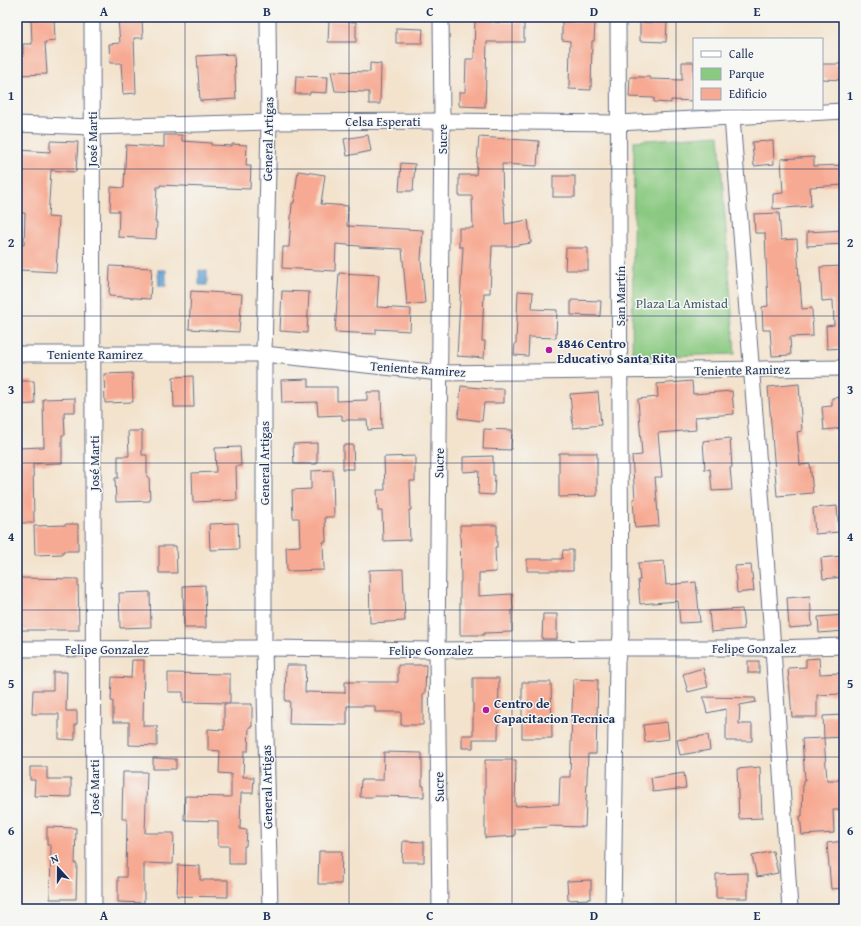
<svg xmlns="http://www.w3.org/2000/svg" width="861" height="926" font-family="'Gentium Book Plus',serif">
  <style>
    .green { fill: #89c980; stroke: #527c6f }
    .water { fill: #61a1d3; stroke: #3e6898 }
    .building { fill: #f7aa93 }
    .lines { fill: none; stroke-linecap: round; stroke-linejoin: round }
    .minor-casing { stroke: #676e85; stroke-width: 17 }
    .minor { stroke: #fff; stroke-width: 15 }
    .grid { fill: none; stroke: #1b2f5e; stroke-width: 1; stroke-opacity: 0.55 }
    .poi-dot { fill: #b5179e; stroke: #f6f6f2; stroke-width: 1.5 }
    .labels { text-anchor: middle; dominant-baseline: central; stroke-width: 3; stroke-linejoin: round; paint-order: stroke }
    .street-label { font-size: 13px; fill: #1b2f5e; stroke: #f6f6f2 }
    .park-label { font-size: 13px; fill: #3c5d68; stroke: #f6f6f2 }
    .poi-label { font-size: 13px; font-weight: bold; fill: #1b2f5e; stroke: #f6f6f2; text-anchor: start }
    .neatline { fill: none; stroke: #1b2f5e; stroke-width: 1.5 }
    .grid-label { font-size: 13px; text-anchor: middle; font-weight: bold; fill: #1b2f5e }
  </style>
  <rect width="100%" height="100%" fill="#f6f6f2"/>
  <filter id="ink" filterUnits="userSpaceOnUse"><feTurbulence type="fractalNoise" baseFrequency=".025" numOctaves="2"/><feDisplacementMap in="SourceGraphic" scale="8" xChannelSelector="R" yChannelSelector="G"/><feConvolveMatrix kernelMatrix="1 2 1 2 8 2 1 2 1" color-interpolation-filters="sRGB"/></filter>
  <filter id="wash" filterUnits="userSpaceOnUse"><feTurbulence type="fractalNoise" baseFrequency=".012" numOctaves="4" result="noise"/><feDisplacementMap in="SourceGraphic" scale="16" xChannelSelector="R" yChannelSelector="G"/><feGaussianBlur stdDeviation="0.9" result="paint"/><feColorMatrix in="noise" values="0 0 0 0 0 0 0 0 0 0 0 0 0 0 0 0 0 1.4 0 .05"/><feComposite in="paint" operator="in"/></filter>
  <g filter="url(#wash)">
    <rect width="100%" height="100%" fill="#f3e3cd"/>
    <!-- green -->
    <polygon class="green" points="719,135 735,354 632,357 634,141"/>
    <!-- water -->
    <g class="water">
      <polygon points="158,270 166,270 166,286 159,286"/>
      <polygon points="199,270 207,271 207,285 199,285"/>
    </g>
    <g id="blocks">
      <!-- building -->
      <g class="building">
        <polygon points="31,17 54,17 55,41 45,42 47,74 17,75 17,57 23,57 23,44 32,44"/>
        <polygon points="475,17 495,18 495,22 524,23 524,42 487,42 485,107 459,106 459,92 465,92 466,59 474,59"/>
        <polygon points="142,19 143,38 134,38 136,93 123,94 121,63 110,63 109,44 120,43 118,20"/>
        <polygon points="329,21 356,22 356,42 328,42"/>
        <polygon points="562,21 595,22 594,41 592,41 591,90 569,89 570,41 562,40"/>
        <polygon points="640,22 667,22 666,42 640,41"/>
        <polygon points="396,28 423,29 422,43 396,43"/>
        <polygon points="234,54 236,99 200,101 197,56"/>
        <polygon points="682,62 694,62 694,101 671,100 671,103 654,102 654,98 629,97 630,77 650,77 650,79 682,80"/>
        <polygon points="370,63 381,64 380,104 369,104 369,92 335,91 331,71 370,72"/>
        <polygon points="822,64 844,64 844,80 822,79"/>
        <polygon points="296,76 328,77 327,93 310,92 310,94 295,94"/>
        <polygon points="164,135 182,135 182,141 211,143 211,145 232,146 232,144 247,145 246,166 251,166 250,189 160,185 160,187 157,187 155,222 157,222 156,239 118,237 119,211 110,211 111,187 124,188 126,145 164,147"/>
        <polygon points="368,135 371,151 347,156 344,139"/>
        <polygon points="479,137 539,141 537,166 502,164 503,203 504,203 505,224 528,220 531,243 513,246 492,246 490,293 484,293 482,341 485,341 484,358 457,356 463,247 459,247 459,228 473,228 472,196 459,196 459,175 476,175"/>
        <polygon points="50,141 78,142 76,172 51,170 48,217 59,218 56,272 19,270 20,244 24,245 25,213 17,213 17,150 50,152"/>
        <polygon points="773,141 774,164 754,166 752,142"/>
        <polygon points="814,157 814,166 844,165 844,185 810,187 811,206 773,209 773,194 783,193 781,159"/>
        <polygon points="401,163 415,164 413,191 399,191"/>
        <polygon points="298,171 325,175 321,204 348,206 347,226 423,230 421,260 425,303 407,305 402,249 359,247 359,246 336,244 335,271 282,268 283,247 289,247 292,203 294,203"/>
        <rect x="553" y="176" width="22" height="21"/>
        <polygon points="779,213 781,240 797,239 799,282 800,282 802,309 812,308 813,336 790,337 791,355 772,356 770,330 763,330 762,307 768,306 765,233 755,233 754,214"/>
        <polygon points="844,230 844,244 807,246 807,232"/>
        <polygon points="566,248 588,248 588,270 565,270"/>
        <polygon points="110,266 152,268 150,299 109,296"/>
        <polygon points="844,266 844,348 827,349 826,326 834,325 833,300 822,301 820,267"/>
        <polygon points="339,273 379,275 377,307 411,309 410,331 376,329 376,334 335,332"/>
        <polygon points="191,291 242,294 239,332 189,329"/>
        <polygon points="282,291 309,292 307,333 280,331"/>
        <polygon points="518,291 533,292 532,309 557,310 556,338 529,337 528,356 514,355 515,343 516,343"/>
        <polygon points="571,300 601,301 600,316 571,315"/>
        <polygon points="132,373 133,402 105,403 104,374"/>
        <polygon points="193,376 194,407 174,407 173,377"/>
        <polygon points="309,379 309,387 337,387 337,401 367,400 367,392 381,392 382,429 368,430 367,420 342,420 342,415 318,416 317,402 282,403 281,380"/>
        <polygon points="17,381 34,381 35,404 17,405"/>
        <polygon points="692,381 693,394 732,391 734,414 695,417 696,430 658,433 662,477 655,477 659,526 635,528 633,499 635,499 632,456 642,455 638,399 658,397 657,384"/>
        <polygon points="799,384 802,431 797,432 800,465 810,464 813,493 777,496 768,387"/>
        <polygon points="461,386 490,389 504,389 504,403 484,403 482,421 458,418"/>
        <polygon points="598,392 601,425 573,428 570,394"/>
        <polygon points="844,397 844,428 824,430 822,407 832,406 832,398"/>
        <polygon points="75,398 75,412 64,412 65,435 62,435 62,463 33,464 34,523 17,523 17,448 44,447 43,399"/>
        <polygon points="484,429 512,430 511,450 483,449"/>
        <polygon points="128,431 142,431 142,455 147,455 147,477 149,477 150,501 116,502 115,478 118,478 118,456 129,456"/>
        <polygon points="730,438 732,467 730,468 732,490 712,491 710,469 705,470 703,441"/>
        <polygon points="317,443 317,464 294,464 293,444"/>
        <polygon points="343,445 353,445 354,469 343,469"/>
        <polygon points="240,447 241,466 236,466 237,500 193,502 192,473 216,472 215,448"/>
        <polygon points="559,453 597,453 597,496 559,497"/>
        <polygon points="415,456 415,481 410,481 411,510 409,510 410,540 383,541 382,511 378,511 377,490 385,490 384,457"/>
        <polygon points="493,456 493,475 495,475 494,495 478,494 479,471 463,472 463,457"/>
        <polygon points="333,470 334,517 325,517 326,542 323,542 324,570 287,571 286,547 300,546 299,518 293,518 292,490 311,489 311,471"/>
        <polygon points="837,506 839,532 815,534 813,508"/>
        <polygon points="238,523 239,549 210,550 209,524"/>
        <polygon points="66,524 78,524 78,551 63,551 63,554 35,555 34,526 66,525"/>
        <polygon points="460,525 497,525 497,547 495,547 496,572 479,573 479,596 512,594 513,610 512,610 512,632 484,633 484,635 460,635 460,582 461,582"/>
        <polygon points="159,546 176,546 177,573 159,573"/>
        <polygon points="563,550 573,550 573,571 527,571 527,559 562,559"/>
        <polygon points="842,556 844,577 823,579 821,558"/>
        <polygon points="664,561 666,585 696,582 700,622 680,623 678,601 640,604 638,580 640,580 638,563"/>
        <polygon points="751,565 754,591 737,593 735,566"/>
        <polygon points="403,569 405,621 370,623 369,570"/>
        <polygon points="17,578 78,579 79,630 17,630"/>
        <polygon points="205,585 206,628 184,628 183,586"/>
        <polygon points="150,592 151,627 120,628 119,593"/>
        <polygon points="810,596 812,626 789,628 787,598"/>
        <polygon points="742,609 744,629 711,632 709,611"/>
        <polygon points="543,614 557,614 557,639 542,639"/>
        <polygon points="844,615 844,631 819,633 818,617"/>
        <polygon points="819,658 820,674 840,673 841,694 817,695 817,717 792,717 788,668 806,667 806,659"/>
        <polygon points="132,660 144,660 143,726 157,726 157,746 129,745 129,722 113,722 113,701 111,701 112,677 131,678"/>
        <rect x="748" y="661" width="11" height="12"/>
        <polygon points="286,665 306,665 305,692 345,693 345,682 398,682 398,665 426,665 425,693 423,693 423,725 401,725 401,712 375,712 375,706 347,706 347,725 289,724 290,701 285,701"/>
        <polygon points="703,668 708,687 688,692 683,674"/>
        <polygon points="53,672 67,672 66,711 77,711 77,724 75,724 75,740 59,739 59,714 32,714 33,690 53,690"/>
        <polygon points="168,673 230,674 230,703 183,702 183,692 168,692"/>
        <polygon points="473,678 499,678 498,739 473,739 473,748 462,748 462,735 473,735"/>
        <polygon points="573,679 598,680 596,754 588,754 585,827 548,826 548,827 515,829 515,836 485,838 485,760 516,760 515,806 559,804 560,777 570,777"/>
        <polygon points="522,682 551,682 552,738 522,738"/>
        <polygon points="703,697 755,698 756,702 740,705 739,724 752,724 752,741 726,741 726,709 707,713"/>
        <polygon points="224,704 252,704 252,727 249,727 248,751 244,751 243,777 254,777 253,793 241,793 240,829 247,830 246,846 244,846 244,864 229,864 229,846 218,846 218,821 184,820 185,796 231,797 231,774 219,773 220,751 208,750 208,729 224,730"/>
        <polygon points="844,715 844,737 824,738 823,716"/>
        <polygon points="667,722 669,739 645,742 643,725"/>
        <polygon points="708,735 710,750 680,755 677,740"/>
        <polygon points="824,738 827,780 844,780 844,810 833,810 834,833 802,835 800,816 802,816 803,780 805,780 802,739"/>
        <polygon points="384,752 422,753 422,786 424,786 424,797 374,796 374,797 360,797 361,780 383,780"/>
        <polygon points="153,758 176,759 176,769 153,769"/>
        <polygon points="30,767 47,767 47,779 71,779 71,797 34,796 35,780 30,780"/>
        <polygon points="760,767 762,818 739,819 737,769"/>
        <polygon points="123,772 147,772 145,833 174,833 173,864 144,863 144,903 118,902 118,877 126,877 127,819 122,819"/>
        <polygon points="684,773 686,788 653,792 651,778"/>
        <polygon points="47,827 76,828 75,864 77,864 76,899 50,899 51,845 47,845"/>
        <polygon points="403,841 424,842 424,862 402,862"/>
        <polygon points="844,841 844,888 831,889 827,843"/>
        <polygon points="319,851 342,851 341,884 318,884"/>
        <polygon points="773,851 778,873 757,877 752,856"/>
        <polygon points="178,865 200,866 200,880 228,880 228,897 177,896"/>
        <polygon points="748,873 748,898 716,898 716,874"/>
        <polygon points="591,880 591,899 568,900 567,881"/>
      </g>
    </g>
  </g>
  <g filter="url(#ink)">
    <use href="#blocks" fill-opacity="0" stroke="#676e85" stroke-width="1"/>
    <g class="lines">
      <defs>
        <g id="minor">
          <polyline points="92,17 94,909"/>
          <polyline points="268,17 269,122 264,354 264,648 270,909"/>
          <polyline points="732,117 773,648 790,909"/>
          <polyline points="17,124 92,127 269,122 442,121 618,123 844,111"/>
          <polyline points="17,354 264,354 440,373 844,368"/>
          <polyline points="17,649 264,648 437,650 619,648 773,648 844,646"/>
          <polyline points="440,909 437,650 442,121 441,17"/>
          <polyline points="613,909 617,661 621,636 618,17"/>
        </g>
      </defs>
      <!-- minor casing -->
      <use href="#minor" class="minor-casing"/>
      <!-- minor -->
      <use href="#minor" class="minor"/>
    </g>
  </g>
  <!-- grid -->
  <path class="grid" d="M185,17V909M349,17V909M512,17V909M676,17V909M17,169H844M17,316H844M17,463H844M17,610H844M17,757H844"/>
  <!-- markers -->
  <g class="poi-dot">
    <circle cx="549" cy="350" r="4"/>
    <circle cx="486" cy="710" r="4"/>
  </g>
  <g class="labels">
    <!-- street labels -->
    <g class="street-label">
      <text x="383" y="121">Celsa Esperati</text>
      <text transform="translate(92 139) rotate(-90)">José Marti</text>
      <text transform="translate(268 139) rotate(-89)">General Artigas</text>
      <text transform="translate(442 139) rotate(-90)">Sucre</text>
      <text transform="translate(620 296) rotate(-90)">San Martín</text>
      <text x="95" y="354">Teniente Ramirez</text>
      <text transform="translate(418 369) rotate(4)">Teniente Ramirez</text>
      <text transform="translate(742 370) rotate(-1)">Teniente Ramirez</text>
      <text transform="translate(94 463) rotate(-90)">José Marti</text>
      <text transform="translate(264 463) rotate(-90)">General Artigas</text>
      <text transform="translate(439 463) rotate(-89)">Sucre</text>
      <text x="754" y="648">Felipe Gonzalez</text>
      <text x="107" y="649">Felipe Gonzalez</text>
      <text x="431" y="650">Felipe Gonzalez</text>
      <text transform="translate(94 787) rotate(-90)">José Marti</text>
      <text transform="translate(267 787) rotate(-91)">General Artigas</text>
      <text transform="translate(439 787) rotate(-91)">Sucre</text>
    </g>
    <!-- park labels -->
    <g class="park-label">
      <text x="682" y="303">Plaza La Amistad</text>
    </g>
    <!-- poi labels -->
    <g class="poi-label">
      <text x="557" y="343">4846 Centro<tspan x="557" dy="15">Educativo Santa Rita</tspan></text>
      <text x="494" y="703">Centro de<tspan x="494" dy="15">Capacitacion Tecnica</tspan></text>
    </g>
  </g>
  <!-- margin -->
  <rect width="861" height="926" fill="none" stroke="#f6f6f2" stroke-width="44"/>
  <!-- legend -->
  <rect x="693" y="38" width="130" height="72" fill="#f6f6f2" stroke="#9ea6b7"/>
  <rect x="701" y="51" width="20" height="6" fill="#ffffff" stroke="#9ea6b7"/>
  <text x="729" y="58" font-size="12" fill="#1b2f5e">Calle</text>
  <rect x="701" y="68" width="20" height="12" fill="#89c980" stroke="#9ea6b7"/>
  <text x="729" y="78" font-size="12" fill="#1b2f5e">Parque</text>
  <rect x="701" y="88" width="20" height="12" fill="#f7aa93" stroke="#9ea6b7"/>
  <text x="729" y="98" font-size="12" fill="#1b2f5e">Edificio</text>
  <!-- north arrow -->
  <g transform="translate(58 868) rotate(339)" stroke="#f6f6f2" stroke-width="3" paint-order="stroke">
  <path d="M0-3L7 15L0 10L-7 15Z" fill="#1b2f5e"/>
  <text y="-6" font-size="11" font-weight="bold" text-anchor="middle" fill="#1b2f5e">N</text>
  </g>
  <rect x="22" y="22" width="817" height="882" class="neatline"/>
  <g class="grid-label">
    <text x="104" y="16">A</text>
    <text x="267" y="16">B</text>
    <text x="430" y="16">C</text>
    <text x="594" y="16">D</text>
    <text x="757" y="16">E</text>
    <text x="11" y="100">1</text>
    <text x="850" y="100">1</text>
    <text x="11" y="247">2</text>
    <text x="850" y="247">2</text>
    <text x="11" y="394">3</text>
    <text x="850" y="394">3</text>
    <text x="11" y="541">4</text>
    <text x="850" y="541">4</text>
    <text x="11" y="688">5</text>
    <text x="850" y="688">5</text>
    <text x="11" y="835">6</text>
    <text x="850" y="835">6</text>
    <text x="104" y="920">A</text>
    <text x="267" y="920">B</text>
    <text x="430" y="920">C</text>
    <text x="594" y="920">D</text>
    <text x="757" y="920">E</text>
  </g>
</svg>
